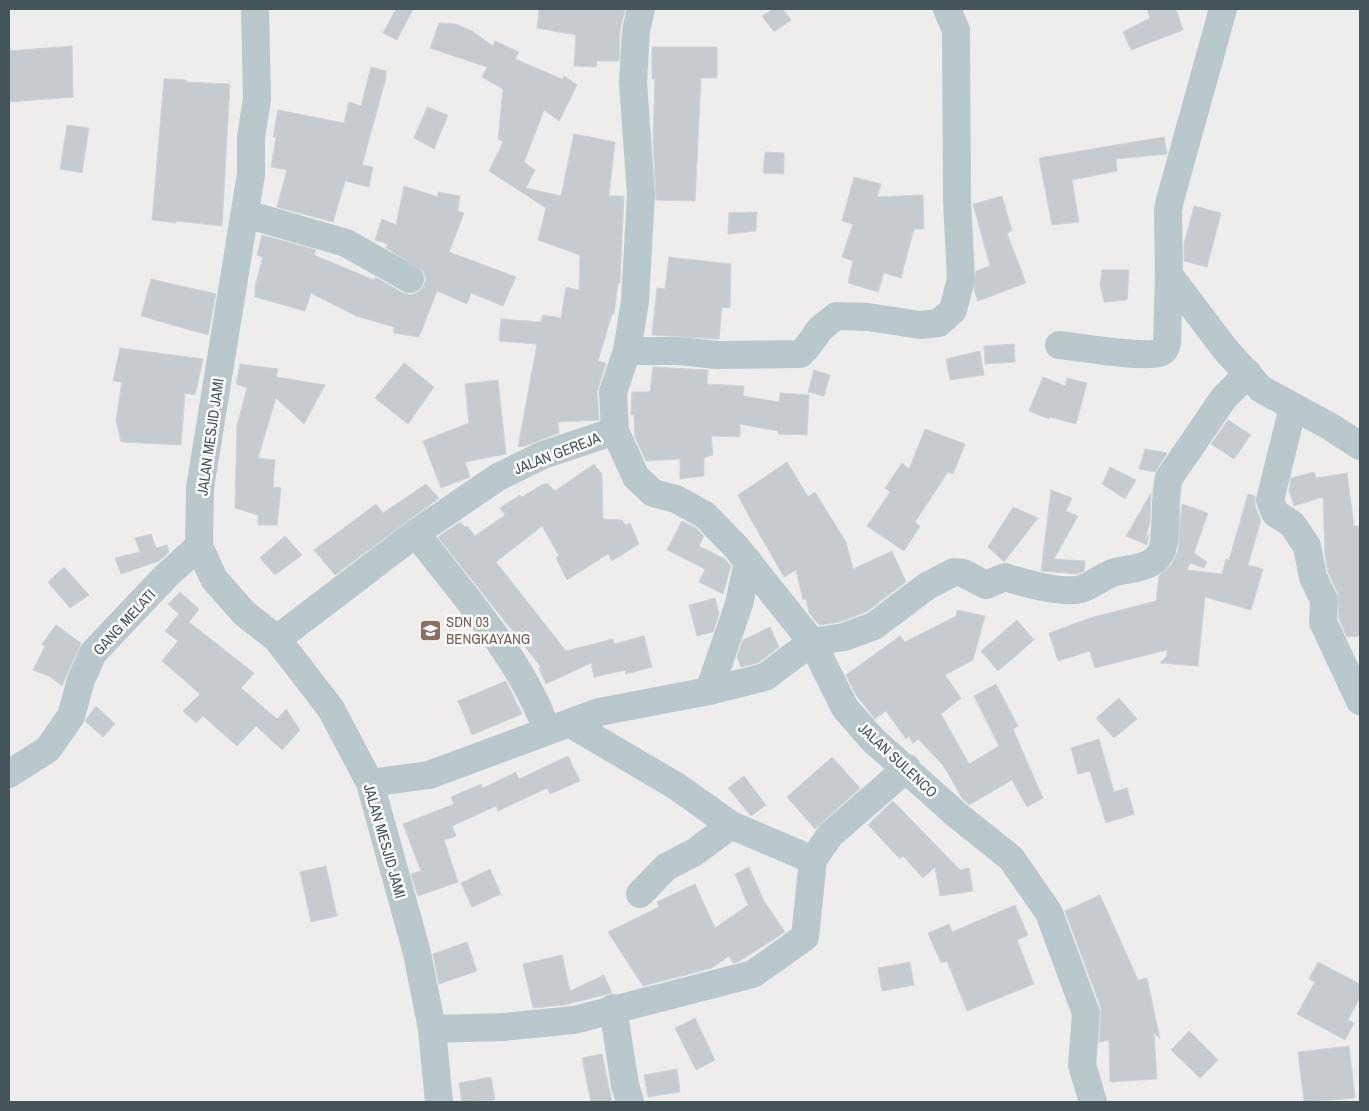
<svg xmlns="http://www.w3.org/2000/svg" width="1369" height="1111" font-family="'Archivo Narrow',sans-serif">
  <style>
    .building { fill: #c5cbcf; stroke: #cfd4d8 }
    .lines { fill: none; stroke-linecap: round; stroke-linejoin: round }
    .minor { stroke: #b9c8cd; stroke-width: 28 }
    .labels { text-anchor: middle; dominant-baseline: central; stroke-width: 5; stroke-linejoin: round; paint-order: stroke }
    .street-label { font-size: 15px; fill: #43545a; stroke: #fff }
    .education-label { font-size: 15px; fill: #785e54; stroke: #fff; text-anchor: start }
  </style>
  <rect width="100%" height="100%" fill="#efecec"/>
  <!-- building -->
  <g class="building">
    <polygon points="396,9 413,9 397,40 383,33"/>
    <polygon points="539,9 625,10 620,30 619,61 597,61 596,67 574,66 576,35 537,28"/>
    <polygon points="773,9 783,9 791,20 774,32 762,16"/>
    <polygon points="1147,9 1176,9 1183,30 1131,50 1123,32 1150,18"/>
    <polygon points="439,23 456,24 472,31 493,46 495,41 519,52 515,59 562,79 564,76 577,85 559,121 544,110 524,162 535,170 526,188 561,196 574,134 615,142 609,196 624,196 620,283 618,283 614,314 612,314 598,361 606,363 597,392 599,420 558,422 559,433 525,446 518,447 537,344 499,341 501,319 541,322 543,315 561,318 566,287 579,290 580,255 538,240 546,208 489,171 503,142 498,139 503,89 482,77 487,67 430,48"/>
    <polygon points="72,46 73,97 9,102 9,51"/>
    <polygon points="652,47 717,47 717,78 701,78 695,201 656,200 653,140 655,79 652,79"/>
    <polygon points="371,67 386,71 386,78 362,165 373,167 369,187 345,181 333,222 277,207 287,170 271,167 276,137 273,137 278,110 344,123 349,102 361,106"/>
    <polygon points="164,79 186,80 186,82 230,84 222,226 176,221 176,223 152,220"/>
    <polygon points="427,107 448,115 434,149 414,138"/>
    <polygon points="67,125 89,128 82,173 60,169"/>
    <polygon points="1164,137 1167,154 1116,159 1117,171 1072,180 1079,222 1052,225 1039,158"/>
    <polygon points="765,152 784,153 784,174 763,173"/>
    <polygon points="854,177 881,184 877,197 923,195 924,229 914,229 901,278 884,273 878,292 848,283 853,261 842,257 853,224 842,221"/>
    <polygon points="404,186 438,197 438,192 460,196 458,211 464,213 449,252 516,277 503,306 471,293 467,304 437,291 419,337 394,333 394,327 356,316 311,293 305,311 255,297 255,286 263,257 257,255 262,235 316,250 314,255 374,280 375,277 403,293 411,295 418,292 423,287 426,279 423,271 386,248 388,244 375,240 382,219 396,225"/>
    <polygon points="1002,196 1012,231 1007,233 1026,283 978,301 974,290 976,271 990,266 973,204"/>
    <polygon points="1194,206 1221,213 1207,267 1184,261 1184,244"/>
    <polygon points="757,212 756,231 728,234 729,213"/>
    <polygon points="669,257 731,264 730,308 722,307 719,339 652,335 657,288 665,289"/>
    <polygon points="1102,270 1129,270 1127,300 1104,302 1100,285"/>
    <polygon points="151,279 216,294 208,335 141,316"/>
    <polygon points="1014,344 1015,362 985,364 984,346"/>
    <polygon points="120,348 203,359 195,395 185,393 181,445 121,442 116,420 122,382 113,381"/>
    <polygon points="980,351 984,375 950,380 946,359"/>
    <polygon points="404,363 434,387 408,424 375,398"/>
    <polygon points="240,364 278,369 276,377 325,385 304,424 276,398 258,458 275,460 273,487 281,488 277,525 258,525 258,515 235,508 237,426 247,388 236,384"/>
    <polygon points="653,367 708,370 707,384 744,386 743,396 779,402 780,393 809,395 807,435 778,434 778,431 740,424 740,437 711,436 713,455 704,458 704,476 680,479 680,459 646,461 635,437 634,415 631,415 632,392 650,392"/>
    <polygon points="814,370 830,375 824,396 808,392"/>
    <polygon points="1043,377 1065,386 1067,378 1087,383 1076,424 1050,417 1049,419 1029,411"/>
    <polygon points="498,380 506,454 465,462 470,477 441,488 423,441 469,423 465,384"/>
    <polygon points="1228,420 1251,435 1234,459 1211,444"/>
    <polygon points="925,429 965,444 953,474 948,472 915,522 920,526 904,551 867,526 890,492 885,488 902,463 909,469"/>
    <polygon points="1145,449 1167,453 1155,472 1139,469"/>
    <polygon points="787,462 808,497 815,492 846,542 853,569 892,551 906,582 866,612 840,622 819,625 809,613 806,599 803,600 796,570 784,577 749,516 738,495"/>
    <polygon points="594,464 602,474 603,519 622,520 625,525 630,523 639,544 612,561 608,554 567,580 556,558 559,556 542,526 496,562 566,651 613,639 614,644 644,636 652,667 626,674 625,670 594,677 591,663 546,684 539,668 541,667 438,537 460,522 465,527 467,526 475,536 505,515 500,508 520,495 522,497 543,484 548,484 555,491"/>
    <polygon points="1110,467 1136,480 1125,499 1102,484"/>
    <polygon points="1314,472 1316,478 1347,473 1354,526 1360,526 1360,636 1347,637 1339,619 1338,594 1328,572 1325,556 1323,497 1294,506 1289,490 1291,478"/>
    <polygon points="426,484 439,498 335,575 314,550 376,504 383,513"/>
    <polygon points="1051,490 1072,498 1066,511 1078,516 1054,559 1085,561 1084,571 1077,574 1041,571"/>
    <polygon points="1151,493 1150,522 1145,540 1149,534 1147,545 1126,536"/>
    <polygon points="1248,494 1255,496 1255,506 1261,520 1248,565 1263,569 1251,610 1205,597 1198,666 1160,663 1167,656 1167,650 1095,668 1090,651 1058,661 1049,633 1090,618 1156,601 1159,576 1172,564 1178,550 1182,504 1208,513 1194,553 1207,562 1204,568 1190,563 1187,570 1222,574 1226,559 1229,560"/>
    <polygon points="1013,507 1038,518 1004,562 988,547"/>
    <polygon points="682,521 696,528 704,536 699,546 725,559 731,566 723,594 699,582 705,569 667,550"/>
    <polygon points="151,534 156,548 167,545 169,552 159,561 121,574 115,558 140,552 135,538"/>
    <polygon points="285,536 302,555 275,575 260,558"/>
    <polygon points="64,567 89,595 70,608 48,582"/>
    <polygon points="180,592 199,609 189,622 254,673 241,688 277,719 286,709 300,730 282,750 256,726 237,746 203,716 196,723 183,711 200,694 162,661 178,641 165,631 179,614 168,604"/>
    <polygon points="715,598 719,614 713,632 697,636 689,605"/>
    <polygon points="957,610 985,616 973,660 945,675 961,698 941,714 969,764 999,746 974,696 996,684 1018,726 1013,729 1043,798 1027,807 1012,780 969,805 962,798 943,765 918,739 913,744 909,736 906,739 886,711 875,719 856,695 846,675 900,636 905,642 956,616"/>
    <polygon points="1017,620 1034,640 998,671 981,651"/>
    <polygon points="56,625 81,643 62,686 49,676 33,670 45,646 42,644"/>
    <polygon points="770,627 779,647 758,663 741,667 737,657 743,640"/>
    <polygon points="506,681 522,714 472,735 458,701"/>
    <polygon points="1119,698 1137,719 1114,738 1096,718"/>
    <polygon points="96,706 115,724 103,737 85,721"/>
    <polygon points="1099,739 1114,792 1127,788 1134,814 1106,823 1090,771 1078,774 1071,748"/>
    <polygon points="568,756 580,781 550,794 547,788 498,811 496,806 452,826 456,836 444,840 458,882 418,896 411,874 421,871 403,824 454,804 451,797 481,784 483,788 516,772 519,779"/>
    <polygon points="832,757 860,788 815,829 787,797"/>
    <polygon points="744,776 766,805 751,816 728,788"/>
    <polygon points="893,801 960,870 969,868 973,891 940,896 935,867 923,878 903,856 900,859 868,825"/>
    <polygon points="326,866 337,916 311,922 300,872"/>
    <polygon points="749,867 764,901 785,932 738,962 733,963 729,956 712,968 643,986 608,932 659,907 657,902 695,884 715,928 748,905 735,874"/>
    <polygon points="490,869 501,894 472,907 461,883"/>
    <polygon points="1100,895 1138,980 1147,978 1160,1039 1154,1033 1157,1079 1110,1082 1109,1040 1099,1042 1101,1008 1065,911"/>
    <polygon points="1015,905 1028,935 1017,940 1034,984 967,1011 947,961 941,963 928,933 949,924 952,932"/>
    <polygon points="467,942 477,971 439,984 433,954"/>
    <polygon points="562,955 570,991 604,975 612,993 564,1005 533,1008 523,964"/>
    <polygon points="910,962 914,985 882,991 878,968"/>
    <polygon points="1318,962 1360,984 1360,997 1348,1020 1354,1023 1345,1040 1297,1014 1315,982 1309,979"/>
    <polygon points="695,1018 715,1060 696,1070 675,1028"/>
    <polygon points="1189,1031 1218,1060 1200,1078 1171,1050"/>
    <polygon points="1349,1046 1355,1098 1304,1102 1298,1052"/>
    <polygon points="602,1054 612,1102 591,1102 582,1058"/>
    <polygon points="677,1069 680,1092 648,1097 644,1075"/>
    <polygon points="491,1077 495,1100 462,1102 459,1083"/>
  </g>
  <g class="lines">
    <!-- minor -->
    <g class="minor">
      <polyline points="255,9 257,99 251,137 251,174 200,488 199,546 214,579 244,613 277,639 331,709 370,783 417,953 432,1029 439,1102"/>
      <polyline points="1223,9 1170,200 1168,210 1169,275 1225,349 1261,389 1331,427 1360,446"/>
      <polyline points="246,214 346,243 410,279"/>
      <path d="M1059,345C1080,347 1140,358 1159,353C1165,352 1166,347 1167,342L1169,275"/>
      <polyline points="627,351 678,351 717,355 800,354 808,346 820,329 836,316 868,317 920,325 939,323 953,310 961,279 957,200 956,30 947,9"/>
      <polyline points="1293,407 1270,500 1275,513 1292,524 1307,546 1313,577 1324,600 1323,622 1360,701"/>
      <polyline points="615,431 636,477 653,493 676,499 705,515 736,547 812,642 845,708 873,740 957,815 1011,858 1049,913 1086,1013 1082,1065 1093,1102"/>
      <path d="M416,533C462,594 522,659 547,731"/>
      <polyline points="277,639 416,533 498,477 543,455 615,431 613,392 627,351 635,301 641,195 633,82 636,31 641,9"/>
      <polyline points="709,691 739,604 748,561"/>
      <polyline points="569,723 676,786 731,825 813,860"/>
      <polyline points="9,774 48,749 71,716 81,680 93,653 166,576 199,546"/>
      <path d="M370,783L429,775L599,712L709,691L765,677L812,642L844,637L874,626L927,586L954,572L963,573L986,585L1005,577C1023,583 1063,594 1081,589C1093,585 1103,576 1115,572C1130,568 1151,569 1160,554C1169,540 1163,497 1169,478L1223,399L1248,373"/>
      <polyline points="640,894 666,867 695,852 731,825"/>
      <polyline points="613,1008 625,1085 630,1102"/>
      <polyline points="432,1029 503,1027 574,1020 753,974 805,937 813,860 830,835 907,768"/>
    </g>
  </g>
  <!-- icons -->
  <defs>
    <symbol id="school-square" viewBox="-11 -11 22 22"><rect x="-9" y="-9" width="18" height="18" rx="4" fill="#8d6e63" stroke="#fff"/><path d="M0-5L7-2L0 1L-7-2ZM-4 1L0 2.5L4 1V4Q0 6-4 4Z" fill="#fff"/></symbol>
  </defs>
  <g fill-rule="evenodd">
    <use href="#school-square" x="418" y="618" width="25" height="25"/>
  </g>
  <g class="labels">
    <!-- street labels -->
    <g class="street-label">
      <text transform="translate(210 437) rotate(-82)">JALAN MESJID JAMI</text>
      <text transform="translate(557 453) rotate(-21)">JALAN GEREJA</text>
      <text transform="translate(124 622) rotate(-47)">GANG MELATI</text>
      <text transform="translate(898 760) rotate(43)">JALAN SULENCO</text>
      <text transform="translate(385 841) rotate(74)">JALAN MESJID JAMI</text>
    </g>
    <!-- education labels -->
    <g class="education-label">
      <text x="446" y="621">SDN 03<tspan x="446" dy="17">BENGKAYANG</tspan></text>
    </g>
  </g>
  <!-- border -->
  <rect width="1369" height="1111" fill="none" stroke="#43545a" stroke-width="20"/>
</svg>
